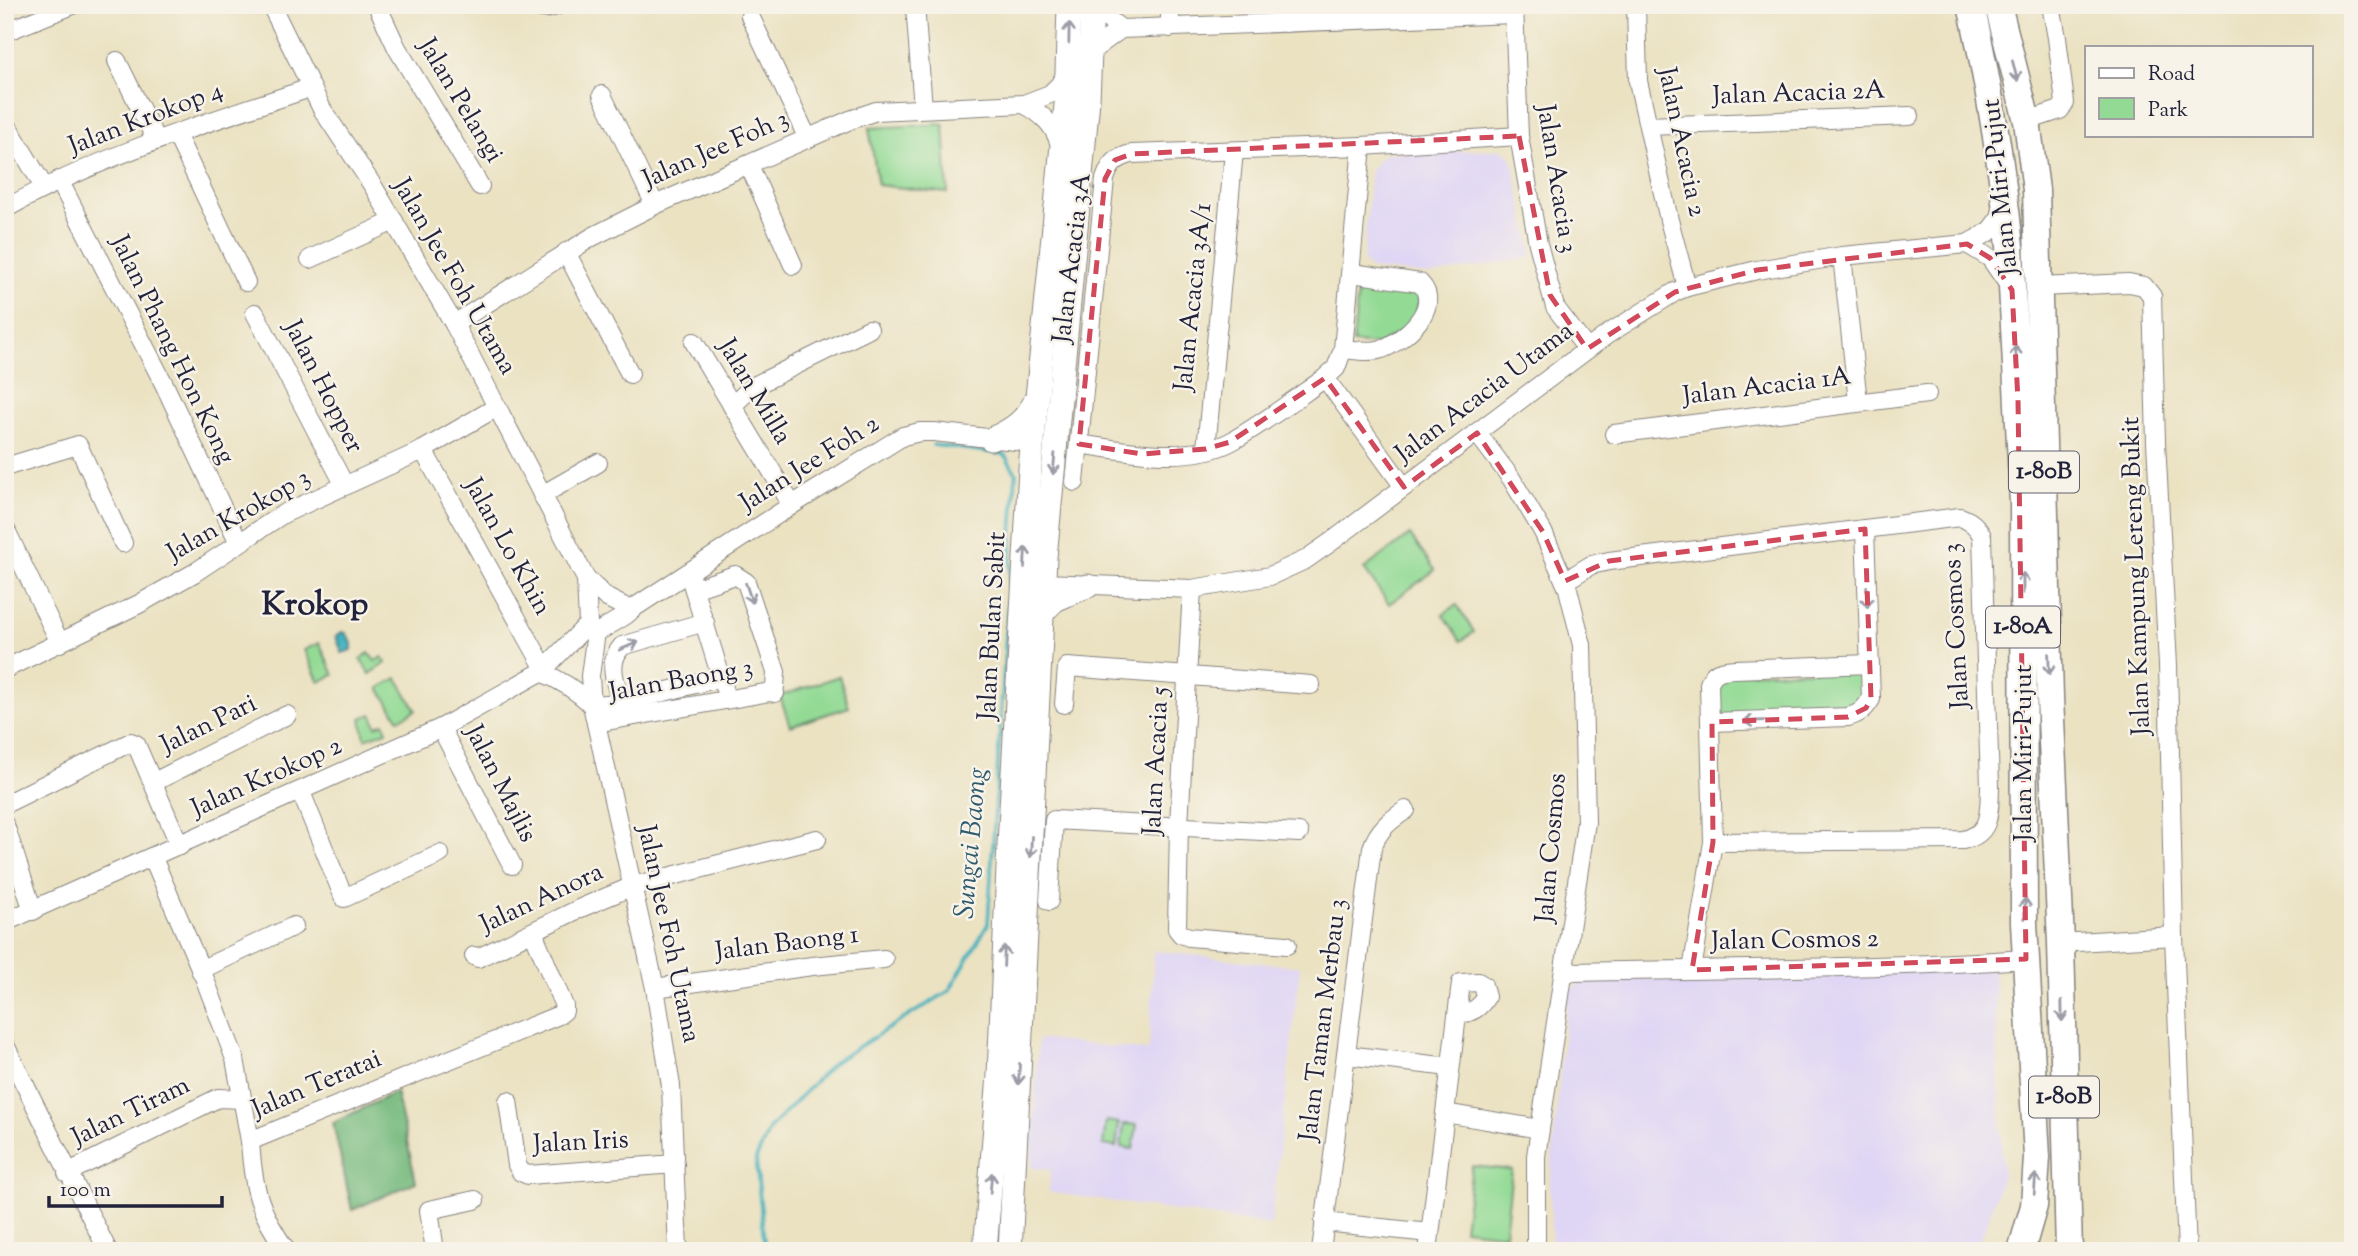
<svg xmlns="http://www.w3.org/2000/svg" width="2358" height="1256" font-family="'Sorts Mill Goudy',serif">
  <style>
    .built { fill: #dfd5f5 }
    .green { fill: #93da94; stroke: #5a7e68; stroke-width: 2 }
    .forest { fill: #76ba7e; stroke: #4c6e5c; stroke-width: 2 }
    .water { fill: #42b1bd; stroke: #326a7c; stroke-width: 2 }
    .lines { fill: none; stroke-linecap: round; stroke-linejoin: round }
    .stream { stroke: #42b1bd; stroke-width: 3.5 }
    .minor-casing { stroke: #86827e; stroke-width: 20 }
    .major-casing { stroke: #86827e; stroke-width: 25 }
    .highway-casing { stroke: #86827e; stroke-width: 29 }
    .minor { stroke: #fff; stroke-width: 18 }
    .major { stroke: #fff; stroke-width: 23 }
    .highway { stroke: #fff; stroke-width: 26 }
    .oneway { stroke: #9c9ca7 }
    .marked { fill: none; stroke: #d1495b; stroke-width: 5; stroke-dasharray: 14 9; stroke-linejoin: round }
    .labels { text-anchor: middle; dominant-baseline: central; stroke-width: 5; stroke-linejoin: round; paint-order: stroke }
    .shield { fill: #f7f3e8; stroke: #62616f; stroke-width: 2 }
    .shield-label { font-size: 24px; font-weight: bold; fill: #22223b }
    .street-label { font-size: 26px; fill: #22223b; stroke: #f7f3e8 }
    .water-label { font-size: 28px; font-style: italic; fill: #2f5b6f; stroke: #f7f3e8 }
    .district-label { font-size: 33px; font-weight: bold; fill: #22223b; stroke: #f7f3e8 }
  </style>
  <rect width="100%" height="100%" fill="#f7f3e8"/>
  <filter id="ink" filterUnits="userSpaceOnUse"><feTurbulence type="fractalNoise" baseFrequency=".0143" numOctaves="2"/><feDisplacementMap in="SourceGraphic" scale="14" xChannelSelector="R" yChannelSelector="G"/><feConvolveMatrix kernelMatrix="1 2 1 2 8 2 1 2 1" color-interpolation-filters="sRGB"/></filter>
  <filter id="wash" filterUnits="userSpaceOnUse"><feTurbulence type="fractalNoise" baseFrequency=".00686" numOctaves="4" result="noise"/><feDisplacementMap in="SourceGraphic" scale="28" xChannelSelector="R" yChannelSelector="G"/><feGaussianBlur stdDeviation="1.57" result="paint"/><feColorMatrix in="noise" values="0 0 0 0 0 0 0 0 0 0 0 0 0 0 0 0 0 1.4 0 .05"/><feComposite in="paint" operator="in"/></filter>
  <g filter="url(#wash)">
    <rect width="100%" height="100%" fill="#ebe2c2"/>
    <!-- built -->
    <g class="built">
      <polygon points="1502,150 1512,158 1533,257 1430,275 1370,269 1363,262 1371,168 1386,153"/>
      <polygon points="1154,951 1300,967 1271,1225 1049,1192 1051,1169 1031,1168 1038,1039 1149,1051"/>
      <polygon points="1994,969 2003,1176 1977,1251 1552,1251 1550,1181 1568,992 1583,981"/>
    </g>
    <!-- green -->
    <g class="green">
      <polygon points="944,124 948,193 878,185 869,128"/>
      <polygon points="1359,279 1422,289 1413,324 1378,345 1353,343"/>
      <polygon points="1410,535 1435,570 1389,604 1364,569"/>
      <polygon points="1457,605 1474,632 1461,641 1443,614"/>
      <polygon points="319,643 334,675 319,682 304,650"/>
      <polygon points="369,653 375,661 382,657 386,663 370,674 360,659"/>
      <polygon points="1856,670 1865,675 1867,689 1859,710 1725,716 1717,712 1714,680 1724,673"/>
      <polygon points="839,676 849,707 790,726 780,696"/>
      <polygon points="397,678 416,710 399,720 379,688"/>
      <polygon points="372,714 376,726 384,723 387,731 365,739 361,718"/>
      <polygon points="1106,1121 1119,1123 1116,1147 1103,1145"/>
      <polygon points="1124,1124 1137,1125 1133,1149 1121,1147"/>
      <polygon points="1472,1166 1512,1170 1505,1234 1464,1229"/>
    </g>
    <!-- forest -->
    <polygon class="forest" points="396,1092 416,1182 352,1210 333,1123"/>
    <!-- water -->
    <polygon class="water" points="342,632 346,633 352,643 352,650 342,653 336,636"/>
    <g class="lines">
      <!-- stream -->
      <polyline class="stream" points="765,1251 756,1159 770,1128 834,1062 949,991 988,924 1016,473 1004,454 933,445"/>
    </g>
  </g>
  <g filter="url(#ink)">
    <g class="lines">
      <defs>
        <g id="minor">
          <polyline points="271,5 322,109 373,186 454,324 586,579 607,598 625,607"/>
          <polyline points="377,5 397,48 480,186"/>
          <path d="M533,5C542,10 549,9 558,5"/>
          <polyline points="915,5 923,108"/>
          <polyline points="1514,5 1519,136 1538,244 1555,307 1587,349"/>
          <polyline points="1636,5 1638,81 1669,220 1687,287"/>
          <polyline points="1092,7 1121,29"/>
          <polyline points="750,16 808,139"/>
          <polyline points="1286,23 1286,5"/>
          <polyline points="1170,28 1170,5"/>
          <polyline points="5,32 73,5"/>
          <polyline points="1090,52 1121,29 1514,14"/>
          <polyline points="117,61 156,140"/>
          <polyline points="602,95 655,205"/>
          <path d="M1024,104C1044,115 1055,126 1061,148"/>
          <polyline points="2027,121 2060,110 2065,103 2057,38 2051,5"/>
          <polyline points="5,122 44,187"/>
          <polyline points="1648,126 1910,116"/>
          <polyline points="176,134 246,282"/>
          <polyline points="749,165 793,265"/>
          <polyline points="59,180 164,384 239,543"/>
          <path d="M5,209C101,155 206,123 310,88"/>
          <polyline points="1967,244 1990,258 2010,287"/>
          <polyline points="566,252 630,374"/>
          <polyline points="1842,256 1858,402"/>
          <polyline points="310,259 394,221"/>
          <polyline points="2040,287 2129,283 2144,286 2152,296 2156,442 2168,665 2174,936 2187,1251"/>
          <polyline points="255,313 345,486"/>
          <polyline points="454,324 592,237 655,205 850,120 876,111 1024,104 1050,94 1061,83 1067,71"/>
          <polyline points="694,342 792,505"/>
          <path d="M1343,349C1355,350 1370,353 1382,349C1403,341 1444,307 1420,283L1352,273"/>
          <polyline points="1325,378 1404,487"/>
          <polyline points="732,406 752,387 869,329"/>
          <polyline points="1477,433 1511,478 1543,532 1568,589 1582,645 1586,822 1536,1156 1536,1251"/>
          <polyline points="1614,434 1927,394"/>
          <path d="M1079,444C1124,451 1190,464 1232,441C1264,423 1295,399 1325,378L1336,368L1343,349L1362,146L1519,136"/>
          <polyline points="1206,449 1234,151"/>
          <polyline points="423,450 545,669"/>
          <polyline points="5,467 78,445 123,543"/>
          <path d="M1075,482L1105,179C1110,164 1116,158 1131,154L1362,146"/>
          <polyline points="542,495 598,463"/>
          <polyline points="5,528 60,643"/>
          <polyline points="691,580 724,687"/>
          <path d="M1565,581L1591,565L1609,561L1960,517C1971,521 1977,526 1982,536L1990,786C1989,811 1992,834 1963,840L1713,842"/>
          <polyline points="1045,583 1192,589 1270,576 1305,560 1331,542 1608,334 1675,292 1687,287 1757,270 1842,256 1967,244 1989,232 2006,209"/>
          <polyline points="694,589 735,575 746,582 776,672 775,687 770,692"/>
          <polyline points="1192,589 1179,825 1177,929 1181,934 1189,937 1287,945"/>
          <polyline points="603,629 626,615 635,607 792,505 903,436 920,432 934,432 1033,443"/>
          <polyline points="596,632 590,676 592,705 655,988 671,1086 678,1251"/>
          <polyline points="5,669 139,604 194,573 283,514 423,450 497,407"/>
          <path d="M541,672C561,680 576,690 592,705L621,703L722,677"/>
          <path d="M621,703C616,682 606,664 622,646L705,622"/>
          <polyline points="1064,704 1067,667 1311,685"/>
          <path d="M1712,722L1848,717C1860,714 1865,709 1871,699L1865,529"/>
          <polyline points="596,723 770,692 775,693"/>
          <polyline points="441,728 512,865"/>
          <polyline points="154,782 287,715"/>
          <polyline points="301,792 344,898 440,854"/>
          <polyline points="5,804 131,742 136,744 180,846"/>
          <polyline points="5,825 33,911"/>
          <polyline points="153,858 204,977 235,1059 250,1141 559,1015 564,1011 564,1006 533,932"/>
          <polyline points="1049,901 1054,820 1299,833"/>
          <polyline points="5,922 441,728 541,672 588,624 586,579"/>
          <polyline points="2061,943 2174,936"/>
          <polyline points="474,956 478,958 583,907 633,886 817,839"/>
          <polyline points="200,970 294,926"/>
          <path d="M1692,970L1713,842L1709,684C1713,670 1722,670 1735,669L1870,664"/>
          <path d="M1565,972C1719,969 1873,969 2026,959"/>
          <polyline points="655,988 812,966 884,959"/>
          <polyline points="5,1045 108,1251"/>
          <polyline points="1346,1055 1450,1067"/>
          <polyline points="508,1101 517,1165 521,1172 528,1175 675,1164"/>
          <polyline points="1445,1113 1540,1129"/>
          <path d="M250,1141C253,1188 259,1213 287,1251"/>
          <polyline points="67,1173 218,1098 242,1099"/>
          <polyline points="1324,1222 1430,1233"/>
          <polyline points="435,1251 429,1210 475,1200"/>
          <path d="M1321,1251L1372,848C1378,830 1390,820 1406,810"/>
          <path d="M1428,1251L1461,983L1478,982L1483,985L1486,997C1479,1010 1470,1012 1457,1016"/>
        </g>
        <g id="major">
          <path d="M991,439C1012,430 1027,420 1036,399"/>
          <polyline points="1043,612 1055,600 1088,586"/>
          <polyline points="985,1251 999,1075 1009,844 1030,468 1066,105 1069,5"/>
          <polyline points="1010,1251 1045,558 1088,100 1092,5"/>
        </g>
        <g id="highway">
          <path d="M1971,5C1989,85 2002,166 2010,247L2023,503L2024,923L2037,1157L2034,1206L2021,1251"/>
          <polyline points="1998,5 2027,121 2036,190 2050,697 2061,943 2069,1251"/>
        </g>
      </defs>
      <!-- minor casing -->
      <use href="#minor" class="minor-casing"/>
      <!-- major casing -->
      <use href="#major" class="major-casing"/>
      <!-- highway casing -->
      <use href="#highway" class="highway-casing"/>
      <!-- minor -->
      <use href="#minor" class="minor"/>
      <!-- major -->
      <use href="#major" class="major"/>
      <!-- highway -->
      <use href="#highway" class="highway"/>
    </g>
    <!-- one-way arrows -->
    <defs><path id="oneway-shaft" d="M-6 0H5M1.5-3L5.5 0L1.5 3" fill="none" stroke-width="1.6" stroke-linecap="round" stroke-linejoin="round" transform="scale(1.75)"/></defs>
    <g class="oneway">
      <use href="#oneway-shaft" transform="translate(1069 33) rotate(-89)"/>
      <use href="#oneway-shaft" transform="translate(2015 71) rotate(76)"/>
      <use href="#oneway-shaft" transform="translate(2016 356) rotate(-93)"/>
      <use href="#oneway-shaft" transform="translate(1054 464) rotate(95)"/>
      <use href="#oneway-shaft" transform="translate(1025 557) rotate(-87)"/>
      <use href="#oneway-shaft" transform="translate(2023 583) rotate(-90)"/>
      <use href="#oneway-shaft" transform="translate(749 593) rotate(71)"/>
      <use href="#oneway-shaft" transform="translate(1867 597) rotate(88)"/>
      <use href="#oneway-shaft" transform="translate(629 646) rotate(-23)"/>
      <use href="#oneway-shaft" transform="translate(2049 664) rotate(88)"/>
      <use href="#oneway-shaft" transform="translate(1754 721) rotate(178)"/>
      <use href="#oneway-shaft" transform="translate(1031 847) rotate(93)"/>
      <use href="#oneway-shaft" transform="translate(2025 908) rotate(-89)"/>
      <use href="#oneway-shaft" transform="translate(1004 956) rotate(-88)"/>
      <use href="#oneway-shaft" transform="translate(2062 1011) rotate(89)"/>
      <use href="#oneway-shaft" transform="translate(1019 1074) rotate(93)"/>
      <use href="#oneway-shaft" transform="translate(991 1183) rotate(-85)"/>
      <use href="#oneway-shaft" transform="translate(2035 1184) rotate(-86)"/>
    </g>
  </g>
  <!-- marked area -->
  <path class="marked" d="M1519,136L1550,295L1587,349L1675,292L1757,270L1967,244L1990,258L2012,290L2018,400L2026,959L1692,970L1713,842L1712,722L1848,717L1866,708L1871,699L1865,529L1609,561L1565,581L1543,532L1477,433L1404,487L1325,378L1230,442L1206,449L1142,454L1079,444L1105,179L1115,160L1131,154Z"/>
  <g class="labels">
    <!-- shield labels -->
    <g class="shield">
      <rect x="2009" y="451.5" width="70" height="41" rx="5"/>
      <rect x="1986" y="606.5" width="74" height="41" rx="5"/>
      <rect x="2029" y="1076.5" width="70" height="41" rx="5"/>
    </g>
    <g class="shield-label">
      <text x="2044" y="472">1-80B</text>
      <text x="2023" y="627">1-80A</text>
      <text x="2064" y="1097">1-80B</text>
    </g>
    <!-- street labels -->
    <g class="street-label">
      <text transform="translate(1799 94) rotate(-2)">Jalan Acacia 2A</text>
      <text transform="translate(460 101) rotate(59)">Jalan Pelangi</text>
      <text transform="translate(146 119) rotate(-21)">Jalan Krokop 4</text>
      <text transform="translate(1681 142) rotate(78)">Jalan Acacia 2</text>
      <text transform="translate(716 150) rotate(-24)">Jalan Jee Foh 3</text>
      <text transform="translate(1556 179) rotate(81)">Jalan Acacia 3</text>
      <text transform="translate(2001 187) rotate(-96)">Jalan Miri-Pujut</text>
      <text transform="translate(1073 258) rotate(-83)">Jalan Acacia 3A</text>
      <text transform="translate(454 277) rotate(60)">Jalan Jee Foh Utama</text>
      <text transform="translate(1194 297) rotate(-84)">Jalan Acacia 3A/1</text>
      <text transform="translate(172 350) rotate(64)">Jalan Phang Hon Kong</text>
      <text transform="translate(323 387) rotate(63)">Jalan Hopper</text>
      <text transform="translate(1767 387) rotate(-7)">Jalan Acacia 1A</text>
      <text transform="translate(754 392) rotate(59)">Jalan Milla</text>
      <text transform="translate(1485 393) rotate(-37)">Jalan Acacia Utama</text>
      <text transform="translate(810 464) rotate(-32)">Jalan Jee Foh 2</text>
      <text transform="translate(239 516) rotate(-30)">Jalan Krokop 3</text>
      <text transform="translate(507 547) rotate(61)">Jalan Lo Khin</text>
      <text transform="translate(2137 576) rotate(-92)">Jalan Kampung Lereng Bukit</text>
      <text transform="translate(993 626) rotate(-87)">Jalan Bulan Sabit</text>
      <text transform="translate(1957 626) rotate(-93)">Jalan Cosmos 3</text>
      <text transform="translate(681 681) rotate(-10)">Jalan Baong 3</text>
      <text transform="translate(209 725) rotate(-26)">Jalan Pari</text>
      <text transform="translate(2024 753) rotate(-90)">Jalan Miri-Pujut</text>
      <text transform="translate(1157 761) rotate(-87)">Jalan Acacia 5</text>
      <text transform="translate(267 778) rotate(-24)">Jalan Krokop 2</text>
      <text transform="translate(500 784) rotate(63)">Jalan Majlis</text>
      <text transform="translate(1552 848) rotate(-85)">Jalan Cosmos</text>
      <text transform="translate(542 899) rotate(-25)">Jalan Anora</text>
      <text transform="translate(668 934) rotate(78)">Jalan Jee Foh Utama</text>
      <text transform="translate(1795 941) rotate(-1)">Jalan Cosmos 2</text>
      <text transform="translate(787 944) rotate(-7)">Jalan Baong 1</text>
      <text transform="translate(1324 1020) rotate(-83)">Jalan Taman Merbau 3</text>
      <text transform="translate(317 1085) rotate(-23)">Jalan Teratai</text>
      <text transform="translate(131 1112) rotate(-26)">Jalan Tiram</text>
      <text transform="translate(581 1143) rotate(-3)">Jalan Iris</text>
    </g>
    <!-- water labels -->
    <g class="water-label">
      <text transform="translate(972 843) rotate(-85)">Sungai Baong</text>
    </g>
    <!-- district labels -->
    <g class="district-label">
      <text x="315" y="606">Krokop</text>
    </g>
  </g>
  <!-- margin -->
  <rect width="2358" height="1256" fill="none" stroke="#f7f3e8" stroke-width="28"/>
  <!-- legend -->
  <rect x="2085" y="46" width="228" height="91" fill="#f7f3e8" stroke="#a29fa3" stroke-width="2"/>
  <rect x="2099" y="68" width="35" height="10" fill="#ffffff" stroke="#a29fa3" stroke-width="2"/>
  <text x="2148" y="80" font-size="21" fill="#22223b">Road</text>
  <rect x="2099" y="98" width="35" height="21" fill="#93da94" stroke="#a29fa3" stroke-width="2"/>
  <text x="2148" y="116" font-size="21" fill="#22223b">Park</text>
  <!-- scale -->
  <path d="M49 1196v10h173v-10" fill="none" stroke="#22223b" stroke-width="3.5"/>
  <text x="60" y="1196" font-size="21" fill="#22223b" stroke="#f7f3e8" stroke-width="5" paint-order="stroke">100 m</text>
</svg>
